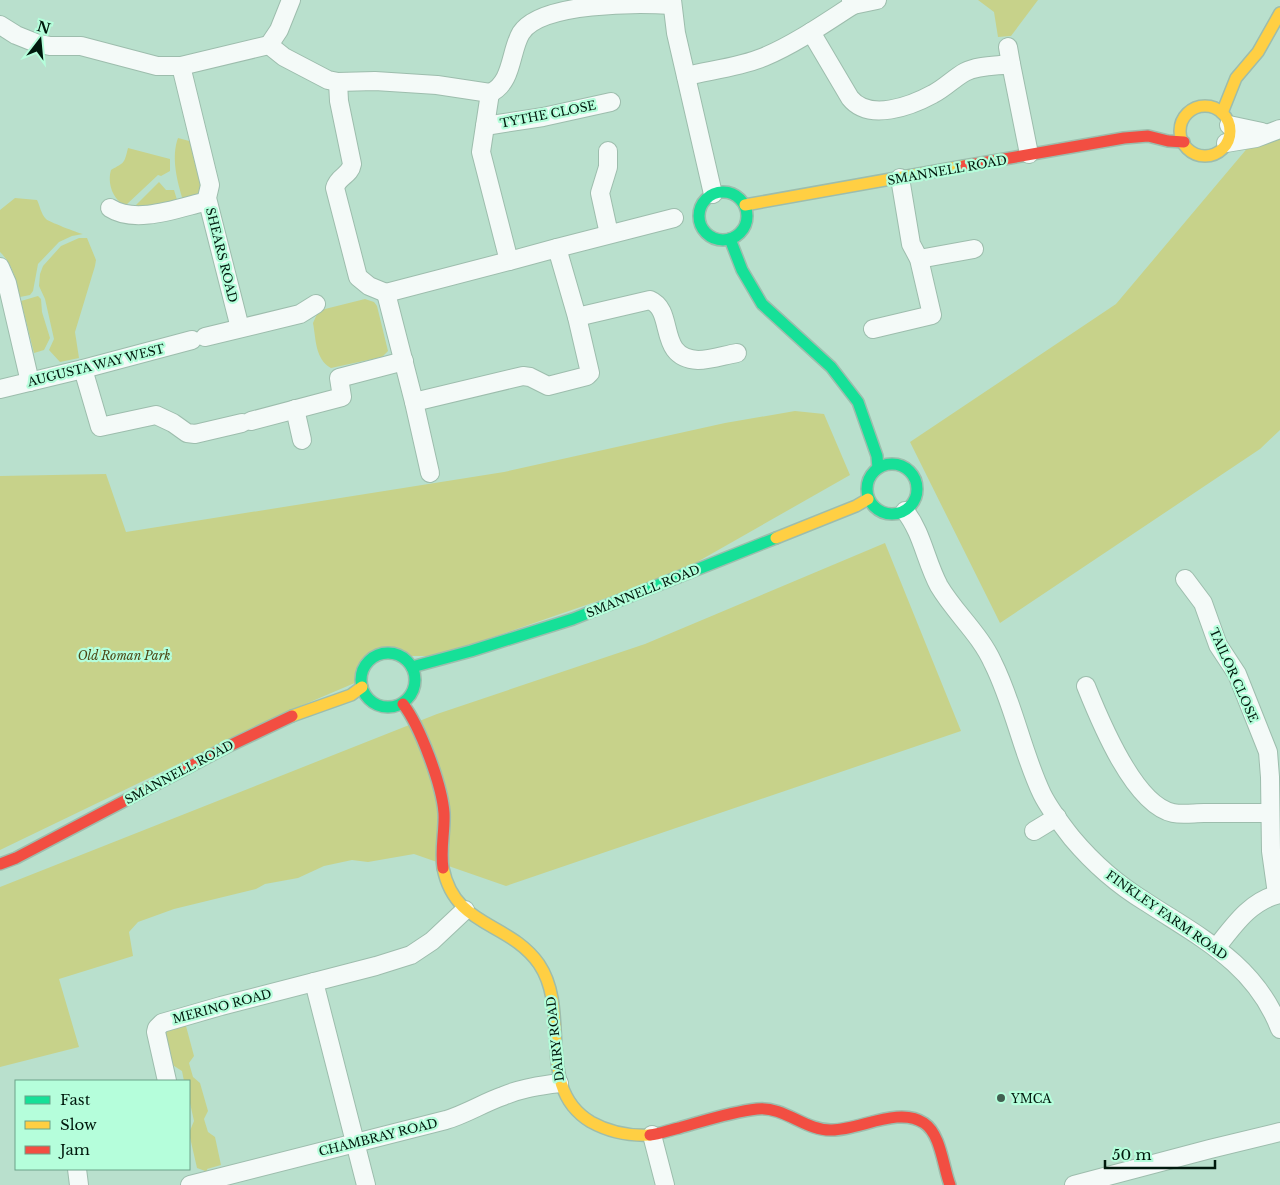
<svg xmlns="http://www.w3.org/2000/svg" width="1280" height="1185" font-family="'Libre Baskerville',serif">
  <style>
    .green { fill: #c7d28a }
    .lines { fill: none; stroke-linecap: round; stroke-linejoin: round }
    .street-casing { stroke: #9dbdad; stroke-width: 20 }
    .fast-casing { stroke: #9dbdad; stroke-width: 14 }
    .slow-casing { stroke: #9dbdad; stroke-width: 14 }
    .jam-casing { stroke: #9dbdad; stroke-width: 14 }
    .street { stroke: #f4faf8; stroke-width: 18 }
    .fast { stroke: #16e098; stroke-width: 11 }
    .slow { stroke: #ffcf43; stroke-width: 11 }
    .jam { stroke: #f24e42; stroke-width: 11 }
    .poi-dot { fill: #415f50; stroke: #b5fedb; stroke-width: 2 }
    .labels { text-anchor: middle; dominant-baseline: central; stroke-width: 4.5; stroke-linejoin: round; paint-order: stroke }
    .street-label { font-size: 12px; fill: #00190d; stroke: #b5fedb }
    .park-label { font-size: 12px; font-style: italic; fill: #4b4614; stroke: #b5fedb }
    .poi-label { font-size: 12px; fill: #00190d; stroke: #b5fedb; text-anchor: start }
  </style>
  <rect width="100%" height="100%" fill="#b9e0cd"/>
  <!-- green -->
  <g class="green">
    <polygon points="978,0 1038,0 1011,36 998,37 994,12"/>
    <polygon points="1280,135 1280,430 1260,449 1000,623 910,442 1116,304 1250,145"/>
    <path d="M178,138L193,142C196,154 208,184 198,193C195,197 188,198 183,200C177,181 171,157 178,138Z"/>
    <path d="M128,148L170,159V171L161,176L158,175L126,205C113,201 107,183 111,170C125,162 124,164 128,148Z"/>
    <polygon points="159,182 166,190 174,190 178,203 154,208 135,206"/>
    <path d="M15,198L37,200C40,206 41,214 46,219C47,221 78,233 83,234L72,236L59,242L38,264L33,291L30,295L20,297C16,281 13,264 0,252V210Z"/>
    <polygon points="79,238 87,238 96,260 95,266 75,332 79,358 60,362 49,350 54,339 45,299 39,286 40,274 43,266 61,246"/>
    <polygon points="38,296 41,299 42,312 50,338 44,350 34,353 21,301"/>
    <path d="M365,299L374,302L377,306L388,351L382,357L331,368C315,359 316,339 313,323L317,314L321,310Z"/>
    <polygon points="795,411 824,414 850,475 676,574 438,656 381,656 370,662 357,682 282,714 0,850 0,476 106,474 126,532 504,472 725,423"/>
    <polygon points="885,543 961,731 506,886 414,854 368,862 352,860 324,866 298,878 265,884 256,889 174,909 138,922 129,932 133,956 59,979 79,1047 0,1067 0,887 437,714 645,644"/>
    <polygon points="180,1022 182,1026 186,1026 194,1056 189,1063 193,1077 200,1083 208,1111 204,1119 208,1132 215,1137 221,1165 207,1169 208,1172 197,1168 189,1133 194,1121 190,1103 189,1101 189,1081 184,1081 182,1071 171,1064 165,1035 167,1031"/>
  </g>
  <g class="lines">
    <defs>
      <g id="street">
        <polyline points="672,0 676,33 713,194"/>
        <polyline points="853,5 877,0"/>
        <polyline points="0,25 16,35 36,43 50,46 81,46 157,66 181,66 269,45"/>
        <path d="M811,32L850,98C869,122 911,106 933,94C945,88 954,78 965,72C978,65 997,66 1011,64L1029,154"/>
        <path d="M269,45L284,57L328,80L338,82L375,81L437,85L490,93C513,83 510,51 521,33C541,2 638,3 672,5"/>
        <polyline points="269,45 279,30 291,0"/>
        <polyline points="1008,47 1011,64"/>
        <polyline points="181,66 210,185 207,198 240,328"/>
        <path d="M686,76C711,70 740,67 764,57C795,44 825,23 853,5L851,0"/>
        <path d="M338,82L339,101L352,164C350,176 338,176 335,188L358,277L369,286L386,293"/>
        <polyline points="1229,125 1262,132"/>
        <polyline points="485,126 543,117 611,102"/>
        <polyline points="1226,143 1256,138 1280,129"/>
        <polyline points="608,151 608,167 600,193 609,234"/>
        <path d="M110,208C133,223 170,211 196,204L204,202L207,198"/>
        <polyline points="557,248 674,218"/>
        <polyline points="919,259 974,249"/>
        <polyline points="0,267 7,283 30,382"/>
        <polyline points="386,293 414,402 430,473"/>
        <polyline points="386,293 509,261"/>
        <path d="M577,317L650,300C676,311 656,358 698,360C711,360 725,355 737,353"/>
        <polyline points="873,329 932,315 919,259 911,244 900,178"/>
        <polyline points="205,337 300,314 316,304"/>
        <polyline points="83,369 100,427 156,415 173,423 187,433 195,434 242,423"/>
        <polyline points="0,389 83,369 192,340"/>
        <polyline points="414,402 523,376 530,377 548,386 587,376 590,373 577,317 557,248 509,261 481,152 490,93"/>
        <polyline points="295,409 302,440"/>
        <polyline points="251,421 342,397 339,378 404,361"/>
        <path d="M905,511C922,532 926,562 939,586C955,613 980,634 993,663C1014,705 1022,752 1042,794C1050,810 1061,824 1072,838C1093,863 1118,885 1146,902C1201,938 1255,964 1280,1029"/>
        <polyline points="1185,579 1203,603 1218,645 1237,674 1268,752 1270,777 1271,851 1277,894"/>
        <path d="M1086,686C1100,721 1134,805 1173,813C1183,815 1194,813 1204,813C1226,813 1248,813 1270,813"/>
        <polyline points="1034,831 1057,817"/>
        <path d="M1216,948C1234,925 1251,900 1280,894"/>
        <polyline points="314,982 366,1185"/>
        <polyline points="167,1081 156,1032 157,1028 162,1023 221,1006 376,966 411,955 432,941 465,910"/>
        <polyline points="652,1135 665,1185"/>
        <polyline points="77,1169 79,1185"/>
        <path d="M190,1185L446,1120C466,1114 483,1103 503,1096C521,1088 540,1086 559,1083"/>
        <polyline points="1074,1185 1210,1149 1280,1132"/>
      </g>
      <g id="fast">
        <circle cx="723" cy="216" r="24"/>
        <polyline points="730,239 742,270 762,304 831,367 858,402 877,456 878,468"/>
        <circle cx="892" cy="489" r="25"/>
        <circle cx="388" cy="680" r="27"/>
        <polyline points="412,667 471,651 573,619 776,538"/>
      </g>
      <g id="slow">
        <circle cx="1205" cy="131" r="25"/>
        <polyline points="1222,113 1236,78 1258,52 1280,13"/>
        <polyline points="745,205 964,166"/>
        <polyline points="776,538 856,506 868,499"/>
        <polyline points="292,716 351,695 362,687"/>
        <path d="M443,868C455,928 509,921 539,964C572,1013 534,1088 591,1122C609,1132 629,1136 650,1135"/>
      </g>
      <g id="jam">
        <polyline points="964,166 1124,138 1148,136 1168,141 1184,142"/>
        <path d="M403,704C420,726 442,785 444,813C445,831 440,849 443,868"/>
        <polyline points="0,864 16,858 227,747 292,716"/>
        <path d="M650,1135C660,1134 669,1130 679,1128C704,1121 730,1112 757,1109C785,1106 805,1131 832,1130C860,1130 899,1106 924,1123C941,1134 943,1167 950,1185"/>
      </g>
    </defs>
    <!-- street casing -->
    <use href="#street" class="street-casing"/>
    <!-- fast casing -->
    <use href="#fast" class="fast-casing"/>
    <!-- slow casing -->
    <use href="#slow" class="slow-casing"/>
    <!-- jam casing -->
    <use href="#jam" class="jam-casing"/>
    <!-- street -->
    <use href="#street" class="street"/>
    <!-- fast -->
    <use href="#fast" class="fast"/>
    <!-- slow -->
    <use href="#slow" class="slow"/>
    <!-- jam -->
    <use href="#jam" class="jam"/>
  </g>
  <!-- markers -->
  <circle class="poi-dot" cx="1001" cy="1098" r="5"/>
  <g class="labels">
    <!-- street labels -->
    <g class="street-label">
      <text transform="translate(548 114) rotate(-11)">TYTHE CLOSE</text>
      <text transform="translate(947 170) rotate(-10)">SMANNELL ROAD</text>
      <text transform="translate(222 255) rotate(76)">SHEARS ROAD</text>
      <text transform="translate(96 365) rotate(-14)">AUGUSTA WAY WEST</text>
      <text transform="translate(643 591) rotate(-22)">SMANNELL ROAD</text>
      <text transform="translate(1234 675) rotate(66)">TAILOR CLOSE</text>
      <text transform="translate(179 772) rotate(-28)">SMANNELL ROAD</text>
      <text transform="translate(1167 915) rotate(35)">FINKLEY FARM ROAD</text>
      <text transform="translate(222 1006) rotate(-15)">MERINO ROAD</text>
      <text transform="translate(555 1039) rotate(-96)">DAIRY ROAD</text>
      <text transform="translate(378 1137) rotate(-14)">CHAMBRAY ROAD</text>
    </g>
    <!-- park labels -->
    <g class="park-label">
      <text x="124" y="655">Old Roman Park</text>
    </g>
    <!-- poi labels -->
    <g class="poi-label">
      <text x="1011" y="1098">YMCA</text>
    </g>
  </g>
  <!-- legend -->
  <rect x="15" y="1080" width="175" height="90" fill="#b5fedb" stroke="#6da289"/>
  <rect x="25" y="1096" width="25" height="8" fill="#16e098" stroke="#6da289"/>
  <text x="60" y="1105" font-size="15" fill="#00190d">Fast</text>
  <rect x="25" y="1121" width="25" height="8" fill="#ffcf43" stroke="#6da289"/>
  <text x="60" y="1130" font-size="15" fill="#00190d">Slow</text>
  <rect x="25" y="1146" width="25" height="8" fill="#f24e42" stroke="#6da289"/>
  <text x="60" y="1155" font-size="15" fill="#00190d">Jam</text>
  <!-- north arrow -->
  <g transform="translate(40 40) rotate(16)" stroke="#b5fedb" stroke-width="4" paint-order="stroke">
  <path d="M0-4L9 19L0 12L-9 19Z" fill="#00190d"/>
  <text y="-8" font-size="14" font-weight="bold" text-anchor="middle" fill="#00190d">N</text>
  </g>
  <!-- scale -->
  <path d="M1105 1160v8h110v-8" fill="none" stroke="#00190d" stroke-width="2.5"/>
  <text x="1112" y="1160" font-size="15" fill="#00190d" stroke="#b5fedb" stroke-width="4" paint-order="stroke">50 m</text>
</svg>
